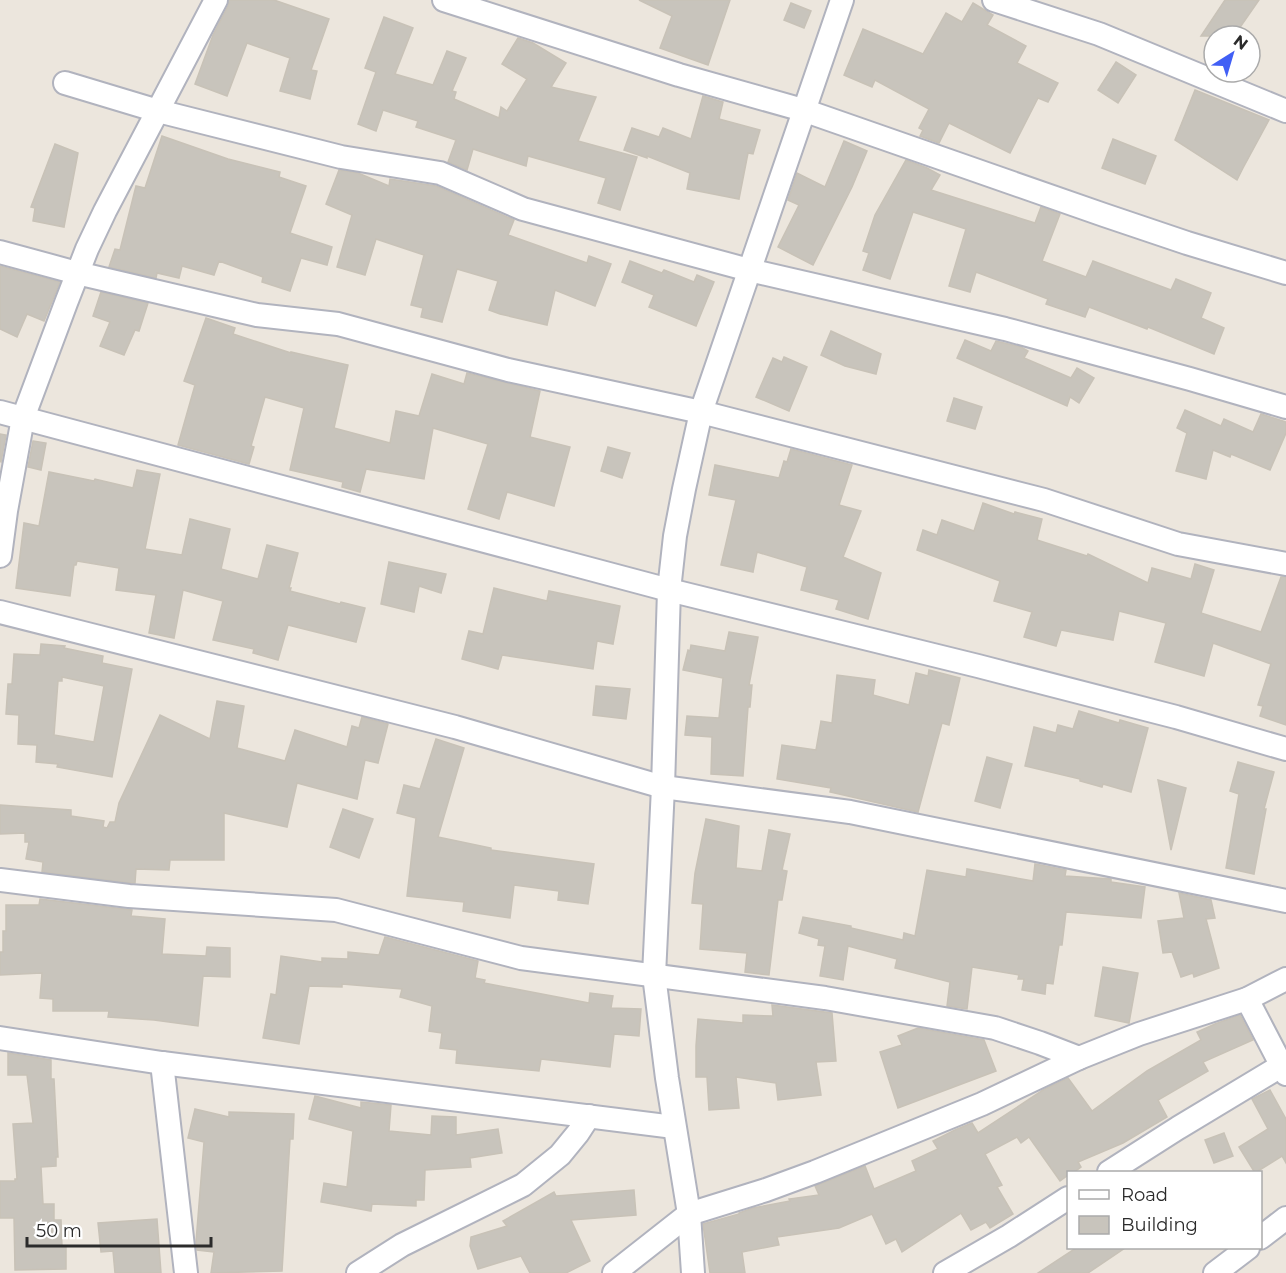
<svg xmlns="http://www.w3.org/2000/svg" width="1286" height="1273" font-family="Montserrat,sans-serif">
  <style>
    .building { fill: #c8c4bc; stroke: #c8c2b7; stroke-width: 1.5; fill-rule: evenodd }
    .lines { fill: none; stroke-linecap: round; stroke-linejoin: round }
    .minor-casing { stroke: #b1b3be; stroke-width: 26 }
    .minor { stroke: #fff; stroke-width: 22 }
  </style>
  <rect width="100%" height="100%" fill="#ece6dd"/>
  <!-- building -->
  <g class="building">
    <polygon points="229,0 274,0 329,19 311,70 317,71 310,99 280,91 290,58 247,43 227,96 195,84 213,35 228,6"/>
    <polygon points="639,0 730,0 708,65 660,48 672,16"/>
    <polygon points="1225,0 1259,0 1234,36 1201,36"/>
    <polygon points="791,3 811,11 804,28 784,20"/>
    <polygon points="973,3 993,15 987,25 1026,46 1017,63 1058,83 1048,102 1038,98 1010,153 949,123 939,143 920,136 923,130 919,128 929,109 875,80 872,87 844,75 863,29 923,54 946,13 962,22"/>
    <polygon points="384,17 413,28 395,74 433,85 447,51 466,58 452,91 456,92 454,99 499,118 501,107 507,111 527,79 502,64 518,38 533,43 566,63 551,87 596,97 578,141 637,157 620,210 598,203 606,178 528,156 526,166 473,149 467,170 448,162 456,140 416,127 418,121 383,110 376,131 358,124 376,72 365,68"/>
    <polygon points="1116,62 1136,75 1118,103 1098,90"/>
    <polygon points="1195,90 1269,120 1243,168 1237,180 1175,140"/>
    <polygon points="703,96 723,102 719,119 760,130 753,154 748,153 739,199 687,189 690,173 647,156 647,158 624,150 632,128 659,137 663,128 691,139"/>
    <polygon points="162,136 228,159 280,172 279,177 306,186 290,233 332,247 327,265 301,258 290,291 262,282 263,277 219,261 214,275 182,266 179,278 157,273 156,278 109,267 115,249 120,250 136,186 145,188"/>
    <polygon points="1113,139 1156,156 1145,184 1102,168"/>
    <polygon points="844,141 867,151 852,187 813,265 778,247 799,205 788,200 797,173 825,187"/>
    <polygon points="55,144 78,153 64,227 33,221 35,208 31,207"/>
    <polygon points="906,160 927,168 940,175 931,190 1035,223 1041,207 1060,214 1042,261 1086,277 1093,261 1171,290 1176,279 1211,293 1201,318 1224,328 1214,354 1148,327 1147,329 1089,307 1085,317 1046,304 1048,299 976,272 970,292 949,286 966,229 913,212 890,279 863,270 869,253 863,251 875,215"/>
    <polygon points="339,170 358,173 389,186 390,179 436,186 514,220 508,235 587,263 589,256 611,264 595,306 555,290 547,325 500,314 489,310 498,281 457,269 442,322 421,317 423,308 411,305 424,255 376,239 365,275 337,267 352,215 326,204"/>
    <polygon points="630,261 662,273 664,270 694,282 697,275 714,282 696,326 649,307 654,295 622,282"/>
    <polygon points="0,266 60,282 44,321 27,314 17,337 0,329"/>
    <polygon points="101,292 148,303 139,331 135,330 124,355 100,346 110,322 93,316"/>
    <polygon points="206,318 235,328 233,334 291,353 291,352 348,365 334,428 390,443 396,411 419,416 432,374 464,384 467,373 540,391 530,437 570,447 554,506 507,492 499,519 468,509 488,444 433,428 424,479 366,469 360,492 342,487 343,482 290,470 304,408 265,397 251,446 254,447 249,464 178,445 195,385 184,381"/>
    <polygon points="831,331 881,354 876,374 845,366 821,355"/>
    <polygon points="965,340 991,351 996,341 1021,347 1028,351 1024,358 1071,378 1077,368 1094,378 1079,403 1070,397 1067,406 957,358"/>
    <polygon points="784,357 807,367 789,411 756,397 773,358 782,362"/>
    <polygon points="954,398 982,407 975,429 947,421"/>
    <polygon points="1185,410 1221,426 1224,419 1253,432 1261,414 1286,422 1286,433 1270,470 1231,454 1230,457 1213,450 1206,479 1176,471 1187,433 1177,428"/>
    <polygon points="0,434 6,435 1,462 0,461"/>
    <polygon points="33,441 46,443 41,470 28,467"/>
    <polygon points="608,447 630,453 622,478 601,471"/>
    <polygon points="791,449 852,465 839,505 861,511 843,557 881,573 868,619 836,609 839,600 801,590 807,567 757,552 753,572 721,565 736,500 709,495 715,465 779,478 784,461 787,462"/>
    <polygon points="137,470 160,474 145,549 182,555 190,519 230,529 221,569 258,579 267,545 298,553 289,588 291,588 290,591 340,604 341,602 365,608 356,642 288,625 278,660 253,653 254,649 213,640 223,601 183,590 174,638 149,633 156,595 116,590 119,568 77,561 76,565 74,565 70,596 16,588 24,523 39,526 49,472 94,481 95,479 133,488"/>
    <polygon points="983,503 1014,514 1015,512 1042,519 1037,540 1087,556 1088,554 1148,583 1152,568 1191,579 1195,564 1214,570 1201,613 1261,632 1281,577 1286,577 1286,725 1260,716 1263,706 1258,705 1271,664 1213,643 1204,676 1155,662 1166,623 1119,611 1113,640 1061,630 1056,646 1024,637 1032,612 994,601 1000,581 917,550 923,530 937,535 942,520 974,531"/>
    <polygon points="389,562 446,574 441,593 419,586 414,612 381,604"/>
    <polygon points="494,588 547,601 549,591 620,606 613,644 597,641 593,669 502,655 498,669 462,659 469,631 483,634"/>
    <polygon points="729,632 758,637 749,685 752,685 750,707 748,707 743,776 711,774 712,737 685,735 687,716 719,718 723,678 683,670 688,650 690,651 691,645 725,651"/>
    <path d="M41,644L65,646L64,648L103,656L102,663L132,669L112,777L57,767L58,764L36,762L37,745L18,744L19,715L6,714L8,684H12L14,654L40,655ZM62,677L104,686L94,742L54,735L58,681H62Z"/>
    <polygon points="929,670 960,678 949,725 942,723 918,812 830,792 831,788 777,779 782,745 816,750 821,721 832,723 837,675 875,680 873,695 909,705 916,673 928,676"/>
    <polygon points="596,686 630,689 626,719 593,715"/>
    <polygon points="217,701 244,706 237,748 285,761 295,730 347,747 352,726 359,728 362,717 388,724 378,763 365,760 357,799 297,783 287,827 224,813 224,860 170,860 169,870 136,869 135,883 130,883 42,872 43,862 26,859 29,842 25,842 25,833 0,834 0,805 71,810 71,816 104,821 103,827 107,828 110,822 115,822 119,803 160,715 210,739"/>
    <polygon points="1079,711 1119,723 1120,720 1148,728 1131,792 1103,784 1102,787 1080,781 1080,779 1025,766 1034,727 1056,733 1058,725 1073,729"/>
    <polygon points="436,739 464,748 438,837 491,848 491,850 594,864 588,904 558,900 559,891 514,885 510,918 463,911 464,902 407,896 416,818 397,813 404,785 420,789"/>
    <polygon points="987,757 1012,764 1000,808 975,801"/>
    <polygon points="1238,762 1274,772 1264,809 1266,809 1254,874 1226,868 1239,794 1230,791"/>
    <polygon points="1158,780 1186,788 1171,850"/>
    <polygon points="343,809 373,819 359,858 330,847"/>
    <polygon points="706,819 739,826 736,868 762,871 769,830 790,834 782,870 787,871 782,900 778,900 769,975 745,972 747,953 700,949 703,904 692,903 695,873"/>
    <polygon points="1035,864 1066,870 1065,876 1111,879 1111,882 1145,887 1141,918 1066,912 1062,945 1059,945 1053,984 1046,983 1045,994 1022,990 1024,979 1018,979 1019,975 972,967 967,1009 947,1006 950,982 895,968 897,959 848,946 843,980 820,976 825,946 818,945 819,939 799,933 803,917 851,926 851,928 903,940 904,933 915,936 927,870 966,877 967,869 1033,881"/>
    <polygon points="1179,893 1211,900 1215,918 1206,919 1219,968 1194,977 1193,973 1181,977 1172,952 1163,953 1158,921 1184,918"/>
    <polygon points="40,899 132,910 131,916 165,919 162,954 206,956 207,947 230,948 230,977 203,976 198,1026 154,1020 108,1017 109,1011 53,1011 53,999 40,998 42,973 0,975 0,952 3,952 3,931 6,931 6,905 39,905"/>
    <polygon points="385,937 478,961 475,978 485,980 484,983 589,1003 590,993 613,996 611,1008 641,1009 639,1036 614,1034 610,1067 541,1059 539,1071 456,1063 457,1050 440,1048 442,1033 429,1031 432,1006 400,997 402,989 342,984 342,987 309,986 299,1044 263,1038 271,994 276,995 281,956 322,962 322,958 348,959 348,952 379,955"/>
    <polygon points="1103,967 1138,973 1129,1023 1095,1016"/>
    <polygon points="772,1005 832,1013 836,1061 816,1062 821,1095 778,1100 776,1083 736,1077 739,1108 709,1110 707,1077 696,1077 696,1046 698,1019 743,1023 743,1015 773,1016"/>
    <polygon points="1240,1015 1253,1040 1203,1062 1208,1071 1158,1100 1167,1117 1123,1143 1078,1162 1081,1167 1073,1173 1068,1173 1068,1175 1060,1181 1029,1137 1021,1143 1017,1137 985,1154 1002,1185 997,1187 1013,1214 990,1228 986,1222 971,1230 961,1213 902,1252 896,1239 886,1244 872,1214 839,1228 777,1237 779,1245 742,1252 745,1273 710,1273 703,1224 739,1214 739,1213 753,1208 790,1201 789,1199 819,1195 815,1186 865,1166 874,1189 916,1171 912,1161 938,1149 933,1141 955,1130 972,1123 978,1133 1043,1090 1068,1078 1092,1111 1147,1071 1201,1040 1197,1032 1215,1024"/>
    <polygon points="918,1028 984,1040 996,1071 898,1108 880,1052 902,1045 898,1036"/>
    <polygon points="8,1053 51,1060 51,1079 54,1079 58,1157 56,1157 56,1166 41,1167 43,1204 54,1204 54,1220 61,1220 62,1247 66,1247 66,1269 15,1270 14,1218 0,1218 0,1181 15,1181 15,1179 17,1179 13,1124 33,1123 27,1075 8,1075"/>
    <polygon points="1270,1090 1286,1119 1286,1163 1282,1156 1255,1173 1239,1147 1268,1129 1252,1099"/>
    <polygon points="315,1096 361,1108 361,1102 391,1105 389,1131 431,1135 432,1116 456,1117 456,1135 498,1129 502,1153 470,1158 471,1167 425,1170 424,1200 416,1200 416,1206 372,1204 371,1211 321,1202 324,1183 347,1187 353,1131 309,1119"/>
    <polygon points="195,1109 229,1117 229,1112 294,1114 293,1139 290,1139 282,1271 211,1273 214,1252 197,1250 196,1242 204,1142 188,1138"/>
    <polygon points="1224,1133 1233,1156 1214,1163 1205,1140"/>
    <polygon points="634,1190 636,1215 571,1220 590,1261 566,1273 530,1273 521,1256 478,1269 470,1246 471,1237 507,1226 503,1221 554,1192 556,1196"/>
    <polygon points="157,1219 161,1273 115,1273 113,1251 101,1252 98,1223"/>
    <polygon points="1076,1248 1125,1248 1088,1273 1038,1273"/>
  </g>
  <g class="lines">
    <defs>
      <g id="minor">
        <polyline points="444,0 679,75 803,110 1104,215 1187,243 1286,273"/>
        <polyline points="994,0 1099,34 1286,111"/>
        <polyline points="65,83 158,111 341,157 440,173 523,209 749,270 1005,329 1190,379 1286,407"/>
        <polyline points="0,252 77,273 257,315 338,324 508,370 701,412 1044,500 1178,544 1286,564"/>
        <polyline points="0,412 669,590 978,666 1176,717 1286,749"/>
        <polyline points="0,556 6,511 23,418 66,303 87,249 105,211 216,0"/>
        <polyline points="0,612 455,727 663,787 850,812 1286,901"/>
        <polyline points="0,880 129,896 336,910 521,958 825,998 995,1028 1040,1043 1079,1058"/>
        <polyline points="1247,999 1286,1074"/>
        <polyline points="0,1038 162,1063 674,1127"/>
        <polyline points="162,1063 186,1273"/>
        <polyline points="1109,1172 1178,1128 1281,1066"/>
        <polyline points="1260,1238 1286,1218"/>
        <polyline points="358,1273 402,1245 523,1185 560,1155 578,1133 589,1116"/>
        <polyline points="614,1273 689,1214 766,1190 815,1172 982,1104 1079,1058 1139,1034 1247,999 1286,979"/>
        <polyline points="693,1273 689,1214 667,1078 654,975 663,787 669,590 675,536 684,489 701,412 842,0"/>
        <polyline points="945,1273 1009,1236 1068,1198"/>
        <polyline points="1215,1273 1248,1248"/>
      </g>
    </defs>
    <!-- minor casing -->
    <use href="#minor" class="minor-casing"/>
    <!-- minor -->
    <use href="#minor" class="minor"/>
  </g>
  <!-- legend -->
  <rect x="1067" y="1171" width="195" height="78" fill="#ffffff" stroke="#aaaaaa" stroke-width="1.5"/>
  <rect x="1079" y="1190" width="30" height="9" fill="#ffffff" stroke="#aaaaaa" stroke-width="1.5"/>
  <text x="1121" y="1201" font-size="18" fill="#2b2b2b">Road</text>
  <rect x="1079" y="1216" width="30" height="18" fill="#c8c4bc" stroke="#aaaaaa" stroke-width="1.5"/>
  <text x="1121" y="1231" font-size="18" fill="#2b2b2b">Building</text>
  <!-- north arrow -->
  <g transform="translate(1232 54) rotate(37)"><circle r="28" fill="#ffffff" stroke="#aaaaaa" stroke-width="1.5"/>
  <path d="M0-4.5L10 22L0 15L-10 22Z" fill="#415ff5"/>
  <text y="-9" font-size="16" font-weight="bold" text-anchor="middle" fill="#2b2b2b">N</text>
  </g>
  <!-- scale -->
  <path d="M27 1237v9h184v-9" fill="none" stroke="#2b2b2b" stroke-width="3"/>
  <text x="36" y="1237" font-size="18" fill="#2b2b2b" stroke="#ffffff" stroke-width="4.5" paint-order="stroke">50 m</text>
</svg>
